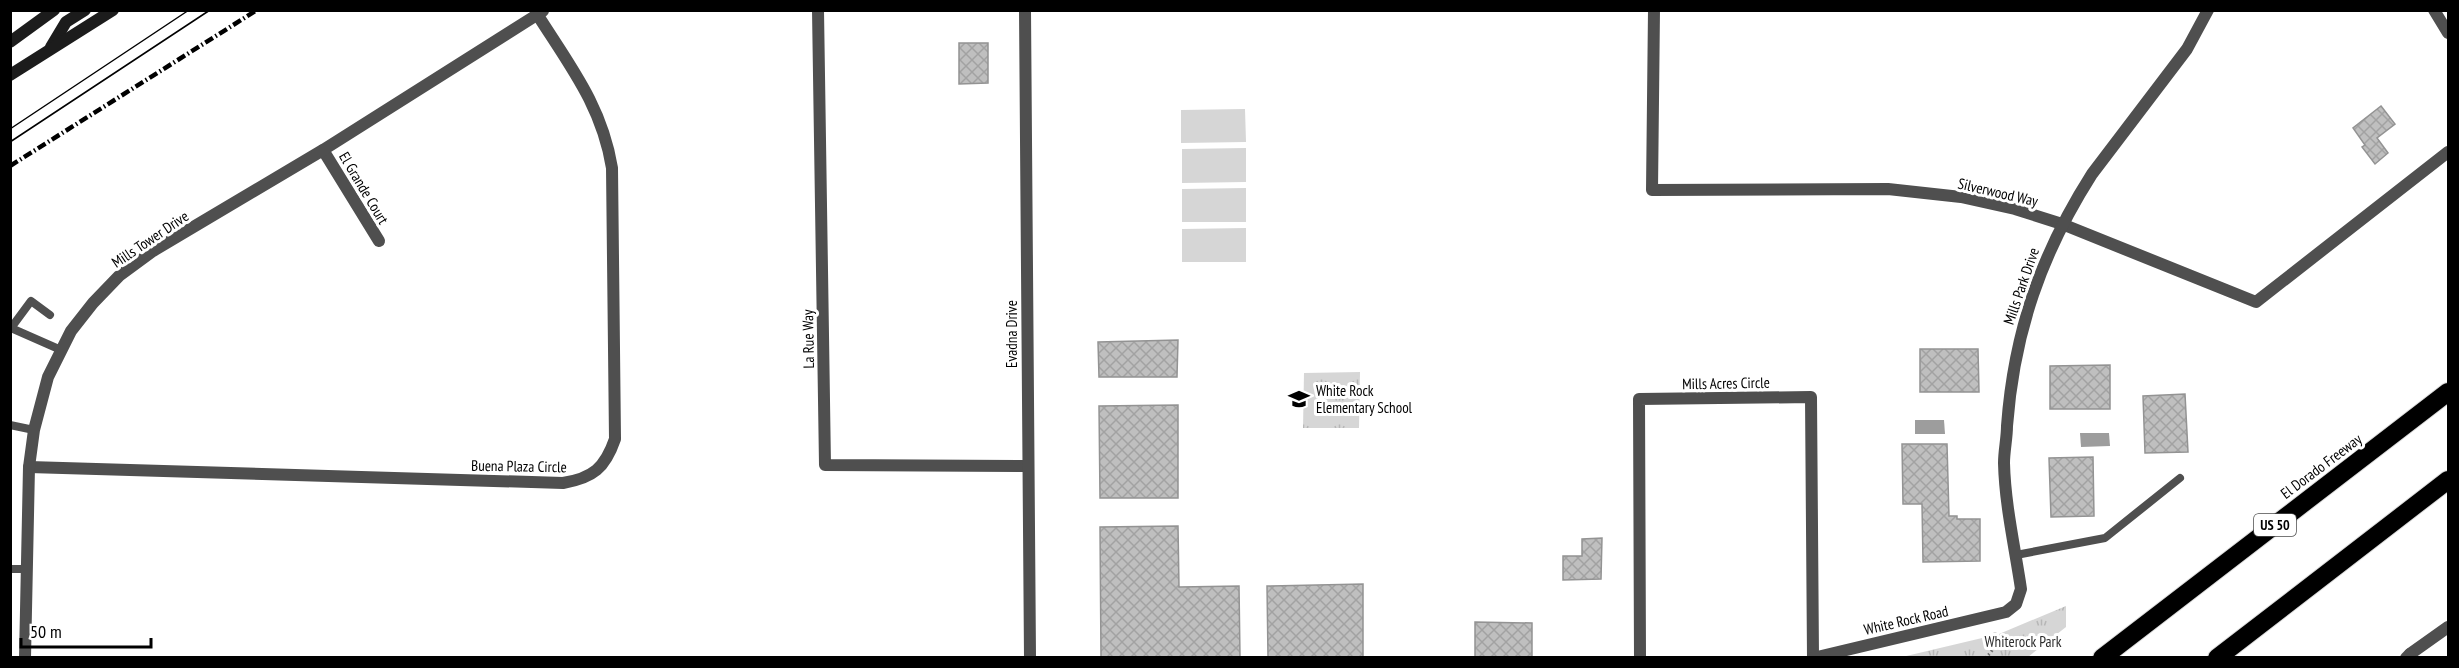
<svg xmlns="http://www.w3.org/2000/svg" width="2459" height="668" font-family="'PT Sans Narrow',sans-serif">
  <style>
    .park { fill: url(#park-tufts) }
    .pitch { fill: #d6d6d6 }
    .water { fill: #9d9d9d }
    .building { fill: url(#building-cross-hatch); stroke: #939393; stroke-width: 1.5 }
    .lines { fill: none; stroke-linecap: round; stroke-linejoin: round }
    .motorway-casing { stroke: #dbdbdb; stroke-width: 20 }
    .path { stroke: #717171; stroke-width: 3; stroke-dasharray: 1.5 3; stroke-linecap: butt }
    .service { stroke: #4f4f4f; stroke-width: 8 }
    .minor { stroke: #4f4f4f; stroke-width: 12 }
    .tertiary { stroke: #4f4f4f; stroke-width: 12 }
    .secondary { stroke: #1c1c1c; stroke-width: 12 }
    .motorway { stroke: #000; stroke-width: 18 }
    .tram { stroke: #000; stroke-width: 1.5 }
    .rail { stroke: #000; stroke-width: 4.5; stroke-dasharray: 9 3 1.5 3; stroke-linecap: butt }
    .labels { text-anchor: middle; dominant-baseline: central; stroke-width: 6; stroke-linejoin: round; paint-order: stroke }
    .shield { fill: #fff; stroke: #4c4c4c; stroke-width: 1.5 }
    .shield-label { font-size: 14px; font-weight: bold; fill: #000 }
    .street-label { font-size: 15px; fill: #000; stroke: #fff }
    .poi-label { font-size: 15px; fill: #000; stroke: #fff; text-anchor: start }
    .park-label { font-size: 15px; fill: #2d2d2d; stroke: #fff }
  </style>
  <defs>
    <pattern id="park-tufts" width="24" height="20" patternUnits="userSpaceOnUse" patternTransform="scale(1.5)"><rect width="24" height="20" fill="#d6d6d6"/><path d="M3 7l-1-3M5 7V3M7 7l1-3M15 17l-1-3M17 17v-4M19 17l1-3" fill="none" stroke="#b6b6b6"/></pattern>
    <pattern id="building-cross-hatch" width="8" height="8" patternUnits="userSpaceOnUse" patternTransform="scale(1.5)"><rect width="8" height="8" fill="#bfbfbf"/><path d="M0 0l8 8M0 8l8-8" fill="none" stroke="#a2a2a2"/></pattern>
  </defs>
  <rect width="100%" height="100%" fill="#fff"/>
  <!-- park -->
  <g class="park">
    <polygon points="1360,372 1359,428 1303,428 1304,373"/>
    <polygon points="2066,606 2066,627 2028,657 1902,657 1999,634"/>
  </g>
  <!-- pitch -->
  <g class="pitch">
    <polygon points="1245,109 1246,142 1181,143 1181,110"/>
    <polygon points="1246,148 1246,182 1182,183 1182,149"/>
    <polygon points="1246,188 1246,222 1182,222 1182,189"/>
    <polygon points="1246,228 1246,262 1182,262 1182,229"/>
  </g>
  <!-- water -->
  <g class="water">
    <polygon points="1915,420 1944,420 1945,434 1915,434"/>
    <polygon points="2080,433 2109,433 2110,446 2081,447"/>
  </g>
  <!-- building -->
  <g class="building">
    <polygon points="959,43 988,43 988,83 959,84"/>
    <polygon points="2381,106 2395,124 2377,138 2388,153 2375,164 2362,147 2365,145 2353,128"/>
    <polygon points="1178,340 1177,377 1099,377 1098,342"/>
    <polygon points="1920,349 1978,349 1979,392 1920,392"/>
    <polygon points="2110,365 2110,409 2050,409 2050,366"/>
    <polygon points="2185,394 2188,452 2145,453 2143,396"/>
    <polygon points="1178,405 1178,498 1100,498 1099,406"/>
    <polygon points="1902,444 1947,444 1949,516 1957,516 1957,519 1980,519 1980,561 1923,562 1922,504 1903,504"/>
    <polygon points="2093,457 2094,516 2051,517 2049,458"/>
    <polygon points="1178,526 1179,587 1239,586 1240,657 1101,657 1100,527"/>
    <polygon points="1602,538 1601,579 1563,580 1563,556 1582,556 1582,539"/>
    <polygon points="1363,584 1363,657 1268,657 1267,586"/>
    <polygon points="1475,622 1532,623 1532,657 1475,657"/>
  </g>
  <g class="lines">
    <defs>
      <g id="motorway">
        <polyline points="2102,658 2448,392"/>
        <polyline points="2217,658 2448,480"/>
      </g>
    </defs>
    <!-- motorway casing -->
    <use href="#motorway" class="motorway-casing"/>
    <!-- path -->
    <path class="path" d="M1985,658C1995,650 1995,644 1995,632"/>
    <!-- service -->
    <g class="service">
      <polyline points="50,315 31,301 11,328 61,350"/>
      <polyline points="10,425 34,430"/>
      <polyline points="2016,555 2105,538 2180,478"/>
      <polyline points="10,569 27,569"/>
    </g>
    <!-- minor -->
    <g class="minor">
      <polyline points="818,10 825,465 1027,466"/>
      <polyline points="1025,10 1030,658"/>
      <polyline points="1654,10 1652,190 1888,189 1961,197 2015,209 2062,224 2256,302 2448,152"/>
      <polyline points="2434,10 2448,33"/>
      <polyline points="323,150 379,241"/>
      <path d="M29,467L563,483C593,478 605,468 615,439L612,168C602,106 570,66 537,14"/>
      <polyline points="2410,654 2448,627"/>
      <polyline points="25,658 29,467 34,430 48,377 71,331 93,303 119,276 153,251 323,150 543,11"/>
      <polyline points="1640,658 1639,399 1811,397 1813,657"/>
    </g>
    <!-- tertiary -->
    <g class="tertiary">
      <path d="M1813,658L2006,612L2016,604L2021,589C2015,548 2005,505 2004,463C2004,451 2007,438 2007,426C2014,332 2041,254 2092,174L2187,49L2208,10"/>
      <polyline points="2406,658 2410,654"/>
    </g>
    <!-- secondary -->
    <g class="secondary">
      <polyline points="10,42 54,10"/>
      <polyline points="51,47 66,22 85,10"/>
      <polyline points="10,75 113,10"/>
    </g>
    <!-- motorway -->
    <use href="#motorway" class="motorway"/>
    <!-- tram -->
    <g class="tram">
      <polyline points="10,129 189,10"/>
      <polyline points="10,142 210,10"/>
    </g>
    <!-- rail -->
    <polyline class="rail" points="10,166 257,10"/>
  </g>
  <!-- icons -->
  <defs>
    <symbol id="school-bare" viewBox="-9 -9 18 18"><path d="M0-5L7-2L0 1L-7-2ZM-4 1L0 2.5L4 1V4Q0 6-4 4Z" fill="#000" stroke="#fff" stroke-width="2.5" paint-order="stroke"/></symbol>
  </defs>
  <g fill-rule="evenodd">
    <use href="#school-bare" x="1284" y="384" width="30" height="30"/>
  </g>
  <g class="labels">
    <!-- shield labels -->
    <rect class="shield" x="2254" y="514" width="42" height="22" rx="4.5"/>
    <g class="shield-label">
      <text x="2275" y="525">US 50</text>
    </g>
    <!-- street labels -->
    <g class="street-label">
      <text transform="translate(364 188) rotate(59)">El Grande Court</text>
      <text transform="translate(1998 192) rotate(13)">Silverwood Way</text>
      <text transform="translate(150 239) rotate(-34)">Mills Tower Drive</text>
      <text transform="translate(2021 286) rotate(-71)">Mills Park Drive</text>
      <text transform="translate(1011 334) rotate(-90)">Evadna Drive</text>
      <text transform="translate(808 339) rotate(-91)">La Rue Way</text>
      <text transform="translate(1726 383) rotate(-1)">Mills Acres Circle</text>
      <text transform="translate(519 466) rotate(1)">Buena Plaza Circle</text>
      <text transform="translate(2321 466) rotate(-37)">El Dorado Freeway</text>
      <text transform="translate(1906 620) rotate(-13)">White Rock Road</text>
    </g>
    <!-- poi labels -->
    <g class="poi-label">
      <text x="1316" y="390">White Rock<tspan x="1316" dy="17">Elementary School</tspan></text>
    </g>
    <!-- park labels -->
    <g class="park-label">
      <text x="2023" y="641">Whiterock Park</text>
    </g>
  </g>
  <!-- border -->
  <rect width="2459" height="668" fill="none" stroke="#000000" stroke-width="24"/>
  <!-- scale -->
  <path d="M21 638v9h130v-9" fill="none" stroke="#000000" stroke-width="3"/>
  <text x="30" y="638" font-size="18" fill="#000000" stroke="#ffffff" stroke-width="4.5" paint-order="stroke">50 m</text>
</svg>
